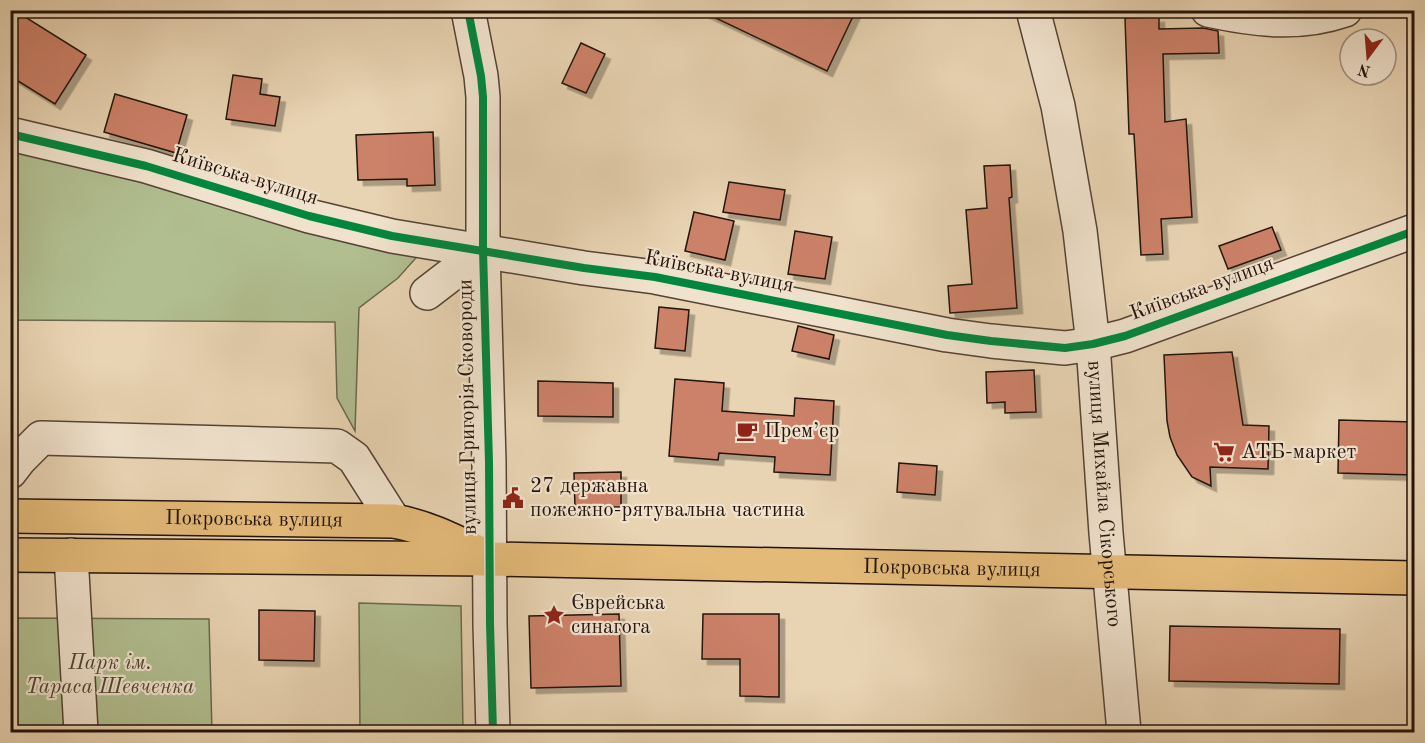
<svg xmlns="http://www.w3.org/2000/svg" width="1425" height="743" font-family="'Old Standard TT',serif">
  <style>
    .green { fill: #b1be90; stroke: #6a684e; stroke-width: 1.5 }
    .building { fill: #cc8169; stroke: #24130b; stroke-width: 1.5; filter: url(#shadow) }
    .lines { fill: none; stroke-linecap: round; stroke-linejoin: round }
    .minor-casing { stroke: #554335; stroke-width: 36 }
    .major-casing { stroke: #24130b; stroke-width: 36 }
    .minor { stroke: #f0e2cd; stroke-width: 33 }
    .major { stroke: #e4ba79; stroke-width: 33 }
    .cycleway-casing { stroke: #f0e2cd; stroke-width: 11 }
    .cycleway { stroke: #00873e; stroke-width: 8 }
    .labels { text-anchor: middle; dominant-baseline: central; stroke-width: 4.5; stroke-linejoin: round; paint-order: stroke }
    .street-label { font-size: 21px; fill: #24130b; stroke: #f0e2cd }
    .poi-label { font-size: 21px; fill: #24130b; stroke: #f0e2cd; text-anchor: start }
    .park-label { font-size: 21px; font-style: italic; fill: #4e4633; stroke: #f0e2cd }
  </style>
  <defs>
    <filter id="shadow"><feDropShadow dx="5.5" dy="5.5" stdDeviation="0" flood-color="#0004"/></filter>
  </defs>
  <rect width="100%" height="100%" fill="#e8d3b2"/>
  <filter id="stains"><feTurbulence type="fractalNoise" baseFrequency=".00333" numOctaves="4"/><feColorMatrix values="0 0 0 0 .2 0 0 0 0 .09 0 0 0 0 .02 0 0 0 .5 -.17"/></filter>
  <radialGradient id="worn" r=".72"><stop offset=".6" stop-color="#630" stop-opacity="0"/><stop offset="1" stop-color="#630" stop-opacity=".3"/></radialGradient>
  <!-- green -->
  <g class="green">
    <polygon points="11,147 422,251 398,278 359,308 355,431 337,398 335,322 11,320"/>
    <polygon points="359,603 461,606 463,732 360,732"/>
    <polygon points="11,618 209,619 212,732 11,732"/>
  </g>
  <!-- building -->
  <g class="building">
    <polygon points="10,10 14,10 86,55 55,104 10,76"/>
    <polygon points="699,10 856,10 827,71"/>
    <polygon points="1159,17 1159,29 1203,28 1218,31 1219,53 1163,54 1165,122 1186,119 1192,217 1161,219 1163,254 1141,255 1134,134 1129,134 1125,18"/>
    <polygon points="581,43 605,54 586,93 562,83"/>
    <polygon points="233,75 262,79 260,94 280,97 275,126 226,119"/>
    <polygon points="115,94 187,115 176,153 104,132"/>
    <polygon points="433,132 435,185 407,186 407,179 358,180 356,135"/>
    <polygon points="1010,165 1012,197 1009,198 1017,308 950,313 948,286 972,284 966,210 987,208 984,166"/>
    <polygon points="729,182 785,190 780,220 723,212"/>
    <polygon points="694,212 734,221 725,260 685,251"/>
    <polygon points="1272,227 1281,250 1228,269 1219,246"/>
    <polygon points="795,231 832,237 825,279 788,274"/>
    <polygon points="659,307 689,310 685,351 655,348"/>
    <polygon points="798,326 834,335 829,359 792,351"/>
    <polygon points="1232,352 1243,425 1269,426 1268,469 1210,467 1211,486 1192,477 1177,455 1170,437 1167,421 1164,355"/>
    <polygon points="1034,370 1036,412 1005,413 1005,402 987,403 986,372"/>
    <polygon points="675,379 724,383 722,411 794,416 795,398 834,401 830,475 774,472 775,457 719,453 718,460 669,456"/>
    <polygon points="538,381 613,383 613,417 538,416"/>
    <polygon points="1339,420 1414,422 1414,475 1338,473"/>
    <polygon points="899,463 937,466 935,495 897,492"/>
    <polygon points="621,472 621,507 575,507 574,473"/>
    <polygon points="259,610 315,611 314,661 259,660"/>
    <polygon points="619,614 621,686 531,688 529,616"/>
    <polygon points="703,614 779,614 779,697 740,696 740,659 702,659"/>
    <polygon points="1170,626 1340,629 1339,684 1169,681"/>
  </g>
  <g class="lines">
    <defs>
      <g id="minor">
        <polyline points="468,10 481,76 483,97 483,250 489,462 490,624 493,732"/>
        <path id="s1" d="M1033,10L1058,106L1080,231L1093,344L1106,533L1124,732"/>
        <path d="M1208,10C1255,20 1299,26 1345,10"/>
        <polyline points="10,134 146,166 309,216 392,236 584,268 655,277 947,335 991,341 1065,348 1093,344 1125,336 1414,231"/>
        <polyline points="427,293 483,250"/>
        <polyline points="10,472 20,459 41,438 337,446 354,458 394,521"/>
        <polyline points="71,555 81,732"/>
      </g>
      <g id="major">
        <path id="s2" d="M10,516L394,521C427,527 452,540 483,555"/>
        <path id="s3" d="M10,555L490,559L1414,578"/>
      </g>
    </defs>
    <!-- minor casing -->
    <use href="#minor" class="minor-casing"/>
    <!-- major casing -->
    <use href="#major" class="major-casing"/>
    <!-- minor -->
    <use href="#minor" class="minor"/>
    <!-- major -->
    <use href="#major" class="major"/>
    <defs>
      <g id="cycleway">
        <polyline points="468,10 481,76 483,97 483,250 489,462 490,624 493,732"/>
        <polyline points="10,134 146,166 309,216 392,236 584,268 655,277 947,335 991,341 1065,348 1093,344 1125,336 1414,231"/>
      </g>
    </defs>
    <!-- cycleway casing -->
    <use href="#cycleway" class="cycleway-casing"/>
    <!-- cycleway -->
    <use href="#cycleway" class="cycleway"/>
  </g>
  <!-- icons -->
  <defs>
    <symbol id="cafe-bare" viewBox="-9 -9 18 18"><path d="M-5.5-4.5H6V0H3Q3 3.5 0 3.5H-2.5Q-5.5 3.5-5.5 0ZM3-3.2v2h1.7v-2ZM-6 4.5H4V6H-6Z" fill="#8f2418" stroke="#f0e2cd" stroke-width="2.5" paint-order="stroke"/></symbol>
    <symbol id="supermarket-bare" viewBox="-9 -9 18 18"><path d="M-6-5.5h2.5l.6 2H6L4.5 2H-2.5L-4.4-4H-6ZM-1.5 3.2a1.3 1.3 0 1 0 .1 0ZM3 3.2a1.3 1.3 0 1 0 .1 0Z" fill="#8f2418" stroke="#f0e2cd" stroke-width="2.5" paint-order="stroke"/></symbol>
    <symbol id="civic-bare" viewBox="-9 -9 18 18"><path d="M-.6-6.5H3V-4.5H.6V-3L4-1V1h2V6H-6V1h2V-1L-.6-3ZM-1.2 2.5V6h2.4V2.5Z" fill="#8f2418" stroke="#f0e2cd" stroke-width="2.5" paint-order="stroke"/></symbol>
    <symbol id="sight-bare" viewBox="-9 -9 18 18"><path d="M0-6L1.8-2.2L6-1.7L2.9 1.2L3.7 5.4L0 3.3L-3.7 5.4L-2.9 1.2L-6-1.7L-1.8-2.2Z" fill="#8f2418" stroke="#f0e2cd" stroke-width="2.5" paint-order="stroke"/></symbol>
  </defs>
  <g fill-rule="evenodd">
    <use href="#cafe-bare" x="732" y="416" width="30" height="30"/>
    <use href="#supermarket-bare" x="1209" y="437" width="30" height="30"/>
    <use href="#civic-bare" x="498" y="483" width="30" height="30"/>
    <use href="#sight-bare" x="539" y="600" width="30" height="30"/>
  </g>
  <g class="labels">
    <!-- street labels -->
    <g class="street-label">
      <text transform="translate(245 177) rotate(17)">Київська вулиця</text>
      <text transform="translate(719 272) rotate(11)">Київська вулиця</text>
      <text transform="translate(1202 289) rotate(-20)">Київська вулиця</text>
      <text transform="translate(468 407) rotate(-91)">вулиця Григорія Сковороди</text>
      <text stroke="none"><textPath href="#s1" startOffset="490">вулиця Михайла Сікорського</textPath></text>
      <text stroke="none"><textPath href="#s2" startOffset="244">Покровська вулиця</textPath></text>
      <text stroke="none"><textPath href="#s3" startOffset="942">Покровська вулиця</textPath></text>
    </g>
    <!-- poi labels -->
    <g class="poi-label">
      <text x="764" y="431">Прем’єр</text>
      <text x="1241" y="452">АТБ-маркет</text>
      <text x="530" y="486">27 державна<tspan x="530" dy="24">пожежно-рятувальна частина</tspan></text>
      <text x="571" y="603">Єврейська<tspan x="571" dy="24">синагога</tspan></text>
    </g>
    <!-- park labels -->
    <g class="park-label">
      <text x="110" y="663">Парк ім.<tspan x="110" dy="24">Тараса Шевченка</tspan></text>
    </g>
  </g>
  <!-- margin -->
  <rect width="1425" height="743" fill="none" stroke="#e8d3b2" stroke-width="36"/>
  <rect x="12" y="12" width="1401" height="719" fill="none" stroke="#24130b" stroke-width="3"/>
  <rect x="18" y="18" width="1389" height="707" fill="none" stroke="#24130b" stroke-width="1.5"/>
  <!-- north arrow -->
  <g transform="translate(1368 57) rotate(196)"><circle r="28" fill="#f0e2cd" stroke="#9e8f7f" stroke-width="1.5"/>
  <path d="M0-4.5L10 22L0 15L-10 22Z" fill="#8f2418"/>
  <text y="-9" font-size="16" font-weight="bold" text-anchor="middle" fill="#24130b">N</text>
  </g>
  <rect width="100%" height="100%" filter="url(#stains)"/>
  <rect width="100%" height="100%" fill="url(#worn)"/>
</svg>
